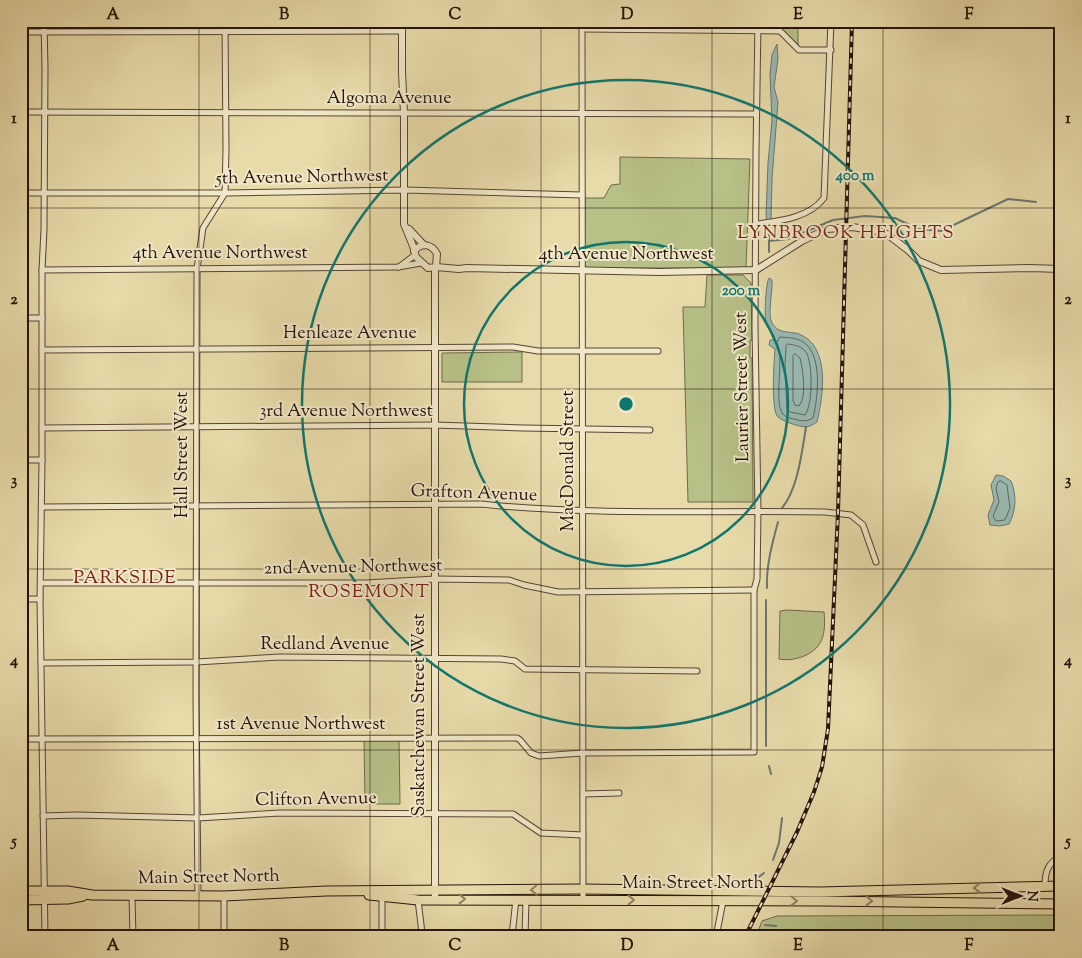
<svg xmlns="http://www.w3.org/2000/svg" width="1082" height="958" font-family="'Sorts Mill Goudy',serif">
  <style>
    .green { fill: #b7c087; stroke: #6e6a49 }
    .water { fill: #99b9b2; stroke: #6b776f }
    .lines { fill: none; stroke-linecap: round; stroke-linejoin: round }
    .shore { stroke: #5f665e; stroke-width: 1 }
    .stream { stroke: #6b776f; stroke-width: 2 }
    .minor-casing { stroke: #564533; stroke-width: 7 }
    .tertiary-casing { stroke: #564533; stroke-width: 8 }
    .primary-casing { stroke: #25130b; stroke-width: 11 }
    .minor { stroke: #f0e8c8; stroke-width: 5 }
    .tertiary { stroke: #f0e8c8; stroke-width: 6 }
    .primary { stroke: #e8dbaa; stroke-width: 9 }
    .rail-casing { stroke: #25130b; stroke-width: 4 }
    .rail { stroke: #f0e8c8; stroke-width: 2; stroke-dasharray: 5.5; stroke-linecap: butt }
    .oneway { stroke: #908162 }
    .grid { fill: none; stroke: #25130b; stroke-width: 1; stroke-opacity: 0.55 }
    .ring { fill: none; stroke: #0f766e; stroke-width: 2.5 }
    .labels { text-anchor: middle; dominant-baseline: central; stroke-width: 4; stroke-linejoin: round; paint-order: stroke }
    .street-label { font-size: 18px; fill: #25130b; stroke: #f0e8c8 }
    .neighbourhood-label { font-size: 19px; letter-spacing: 1px; fill: #7a1f14; stroke: #f0e8c8 }
    .centre { fill: #0f766e; stroke: #f0e8c8; stroke-width: 2.5 }
    .ring-label { font-size: 15px; text-anchor: middle; font-weight: bold; fill: #0f766e; stroke: #f0e8c8; stroke-width: 4; stroke-linejoin: round; paint-order: stroke }
    .neatline { fill: none; stroke: #25130b; stroke-width: 2 }
    .grid-label { font-size: 16px; text-anchor: middle; font-weight: bold; fill: #25130b }
  </style>
  <rect width="100%" height="100%" fill="#e8dbaa"/>
  <filter id="stains"><feTurbulence type="fractalNoise" baseFrequency=".004" numOctaves="4"/><feColorMatrix values="0 0 0 0 .2 0 0 0 0 .09 0 0 0 0 .02 0 0 0 .5 -.17"/></filter>
  <radialGradient id="worn" r=".72"><stop offset=".6" stop-color="#630" stop-opacity="0"/><stop offset="1" stop-color="#630" stop-opacity=".3"/></radialGradient>
  <!-- green -->
  <g class="green">
    <polygon points="763,21 798,21 798,51 779,33 763,29"/>
    <polygon points="620,157 750,159 746,268 584,268 585,198 604,198 611,185 620,184"/>
    <polygon points="707,275 743,275 751,283 752,340 750,341 750,358 752,358 753,502 688,502 683,307 705,307"/>
    <polygon points="522,352 522,382 442,382 442,353"/>
    <path d="M787,610L824,612C825,621 825,631 822,639C816,655 794,662 779,659L780,611Z"/>
    <polygon points="364,740 399,740 400,804 365,804"/>
    <polygon points="1061,915 1061,937 756,937 762,921 777,916"/>
  </g>
  <!-- water -->
  <g class="water">
    <polygon points="777,44 778,59 774,87 778,102 772,179 771,220 767,220 766,216 768,163 772,121 770,74 772,55"/>
    <path d="M769,278L772,280C773,292 767,314 772,323C778,334 789,331 799,334C831,346 823,397 817,422C814,424 809,427 806,427C800,427 781,421 777,416C771,405 774,362 775,349L769,345L770,340H773L774,335C770,331 767,327 766,321C764,316 766,282 769,278Z"/>
    <path d="M996,475L1003,476L1011,481C1017,495 1016,511 1009,524L1000,526L990,525L988,515L994,500L991,485Z"/>
  </g>
  <g class="lines">
    <!-- shore -->
    <g class="shore">
      <path d="M780,337C787,338 796,337 803,342C823,354 818,398 813,418C806,422 801,421 794,419C790,418 786,418 783,414C773,401 785,356 777,343Z"/>
      <path d="M788,344C795,345 801,346 806,352C813,363 813,405 805,415L790,412L787,409L785,365L786,346Z"/>
      <path d="M795,354L800,358C803,369 807,397 799,406L795,405L793,401V356Z"/>
      <polygon points="1001,481 1007,485 1010,508 1005,520 996,521 993,516 999,502 996,488 998,482"/>
    </g>
    <!-- stream -->
    <g class="stream">
      <polyline points="1055,199 1061,195"/>
      <polyline points="769,232 769,252"/>
      <polyline points="769,241 788,239 833,220 865,216 895,218 918,229 941,231 1008,199 1036,202"/>
      <path d="M782,508C798,489 802,451 806,427"/>
      <path d="M767,588C766,566 772,544 778,522"/>
      <polyline points="766,746 766,600"/>
      <polyline points="769,766 771,774"/>
      <polyline points="773,860 779,843 782,818"/>
      <polyline points="752,882 764,873"/>
      <polyline points="765,925 776,926"/>
    </g>
    <defs>
      <g id="minor">
        <polyline points="44,21 45,69 44,229 42,270 42,460 40,599 45,937"/>
        <polyline points="582,21 583,900"/>
        <polyline points="582,29 780,31 799,50 831,50"/>
        <polyline points="21,32 402,31"/>
        <polyline points="21,112 756,114"/>
        <polyline points="21,193 225,193 405,190 582,195"/>
        <path d="M757,224C780,221 809,218 824,198L831,21"/>
        <polyline points="399,267 415,255"/>
        <polyline points="42,270 398,267 421,263"/>
        <polyline points="21,318 42,318"/>
        <polyline points="42,350 513,347 538,351 658,351"/>
        <polyline points="42,428 435,425 523,428 650,430"/>
        <polyline points="21,460 42,460"/>
        <path d="M42,507L481,504C595,516 710,510 825,512L851,515L863,525L876,562"/>
        <polyline points="41,583 366,583 435,579 509,580 524,585 558,592 754,590"/>
        <polyline points="21,599 40,599"/>
        <polyline points="41,663 196,662 280,657 501,659 515,661 525,669 697,671"/>
        <polyline points="21,739 517,738 520,740 531,753 539,756 583,753 754,752 754,590 757,579 758,512 755,327 756,152 758,21"/>
        <polyline points="583,794 619,793"/>
        <polyline points="43,816 77,815 198,818 280,813 513,814 541,833 583,835"/>
        <path d="M1045,886C1045,871 1048,863 1061,856"/>
        <polyline points="132,896 133,937"/>
        <polyline points="198,896 196,696 197,269 203,228 225,193 226,149 225,21"/>
        <polyline points="224,896 224,937"/>
        <polyline points="418,900 422,933 425,937"/>
        <polyline points="382,937 382,895"/>
        <polyline points="510,937 513,927 516,899"/>
        <polyline points="525,937 526,899"/>
        <polyline points="716,937 723,901"/>
      </g>
      <g id="tertiary">
        <path d="M402,21V72L404,113V224L413,246L416,257L428,268L436,267L437,254C432,244 422,242 414,251"/>
        <polyline points="409,229 424,245"/>
        <polyline points="436,267 459,269 467,268 660,272 756,270 802,241 827,229 852,227 878,231 887,234 908,250 919,261 941,270 1029,268 1061,269"/>
        <polyline points="435,268 435,899"/>
      </g>
      <g id="primary">
        <polyline points="21,891 68,891 92,895 224,896 326,891 583,889 820,892 1061,886"/>
        <polyline points="369,895 418,900 821,901 1061,904"/>
        <polyline points="21,900 68,899 83,896"/>
      </g>
    </defs>
    <!-- minor casing -->
    <use href="#minor" class="minor-casing"/>
    <!-- tertiary casing -->
    <use href="#tertiary" class="tertiary-casing"/>
    <!-- primary casing -->
    <use href="#primary" class="primary-casing"/>
    <!-- minor -->
    <use href="#minor" class="minor"/>
    <!-- tertiary -->
    <use href="#tertiary" class="tertiary"/>
    <!-- primary -->
    <use href="#primary" class="primary"/>
    <defs>
      <polyline id="rail" points="745,937 797,832 814,792 822,767 828,729 838,513 852,21"/>
    </defs>
    <!-- rail casing -->
    <use href="#rail" class="rail-casing"/>
    <!-- rail -->
    <use href="#rail" class="rail"/>
  </g>
  <!-- one-way arrows -->
  <defs><path id="oneway-chevron" d="M-2-3.5L2.5 0L-2 3.5" fill="none" stroke-width="1.6" stroke-linecap="round" stroke-linejoin="round" transform="scale(1.25)"/></defs>
  <g class="oneway">
    <use href="#oneway-chevron" transform="translate(977 888) rotate(178)"/>
    <use href="#oneway-chevron" transform="translate(534 890) rotate(179)"/>
    <use href="#oneway-chevron" transform="translate(462 899)"/>
    <use href="#oneway-chevron" transform="translate(631 900)"/>
    <use href="#oneway-chevron" transform="translate(794 901)"/>
    <use href="#oneway-chevron" transform="translate(869 901) rotate(1)"/>
  </g>
  <!-- grid -->
  <path class="grid" d="M199,21V937M370,21V937M541,21V937M712,21V937M883,21V937M21,208H1061M21,389H1061M21,569H1061M21,750H1061"/>
  <!-- distance rings -->
  <g class="ring">
    <circle cx="626" cy="404" r="162"/>
    <circle cx="626" cy="404" r="324"/>
  </g>
  <g class="labels">
    <!-- street labels -->
    <g class="street-label">
      <text x="389" y="99">Algoma Avenue</text>
      <text transform="translate(302 178) rotate(-1)">5th Avenue Northwest</text>
      <text x="220" y="254">4th Avenue Northwest</text>
      <text x="626" y="255">4th Avenue Northwest</text>
      <text x="350" y="334">Henleaze Avenue</text>
      <text transform="translate(743 387) rotate(-91)">Laurier Street West</text>
      <text x="346" y="412">3rd Avenue Northwest</text>
      <text transform="translate(183 455) rotate(-90)">Hall Street West</text>
      <text transform="translate(569 461) rotate(-90)">MacDonald Street</text>
      <text transform="translate(474 494) rotate(2)">Grafton Avenue</text>
      <text transform="translate(353 568) rotate(-1)">2nd Avenue Northwest</text>
      <text x="325" y="645">Redland Avenue</text>
      <text transform="translate(420 715) rotate(-90)">Saskatchewan Street West</text>
      <text x="301" y="725">1st Avenue Northwest</text>
      <text transform="translate(316 800) rotate(-1)">Clifton Avenue</text>
      <text transform="translate(209 878) rotate(-1)">Main Street North</text>
      <text x="693" y="884">Main Street North</text>
    </g>
    <!-- neighbourhood labels -->
    <g class="neighbourhood-label">
      <text x="846" y="233">LYNBROOK HEIGHTS</text>
      <text x="125" y="578">PARKSIDE</text>
      <text x="369" y="592">ROSEMONT</text>
    </g>
  </g>
  <circle cx="626" cy="404" r="8" class="centre"/>
  <g class="ring-label">
    <text x="855" y="180">400 m</text>
    <text x="741" y="295">200 m</text>
  </g>
  <!-- margin -->
  <rect width="1082" height="958" fill="none" stroke="#e8dbaa" stroke-width="55"/>
  <!-- north arrow -->
  <g transform="translate(1020 896) rotate(90)" stroke="#f0e8c8" stroke-width="4" paint-order="stroke">
  <path d="M0-4L9 19L0 12L-9 19Z" fill="#25130b"/>
  <text y="-8" font-size="14" font-weight="bold" text-anchor="middle" fill="#25130b">N</text>
  </g>
  <rect x="28" y="28" width="1026" height="902" class="neatline"/>
  <g class="grid-label">
    <text x="113" y="19">A</text>
    <text x="284" y="19">B</text>
    <text x="455" y="19">C</text>
    <text x="627" y="19">D</text>
    <text x="798" y="19">E</text>
    <text x="969" y="19">F</text>
    <text x="14" y="123">1</text>
    <text x="1068" y="123">1</text>
    <text x="14" y="304">2</text>
    <text x="1068" y="304">2</text>
    <text x="14" y="485">3</text>
    <text x="1068" y="485">3</text>
    <text x="14" y="665">4</text>
    <text x="1068" y="665">4</text>
    <text x="14" y="846">5</text>
    <text x="1068" y="846">5</text>
    <text x="113" y="950">A</text>
    <text x="284" y="950">B</text>
    <text x="455" y="950">C</text>
    <text x="627" y="950">D</text>
    <text x="798" y="950">E</text>
    <text x="969" y="950">F</text>
  </g>
  <rect width="100%" height="100%" filter="url(#stains)"/>
  <rect width="100%" height="100%" fill="url(#worn)"/>
</svg>
